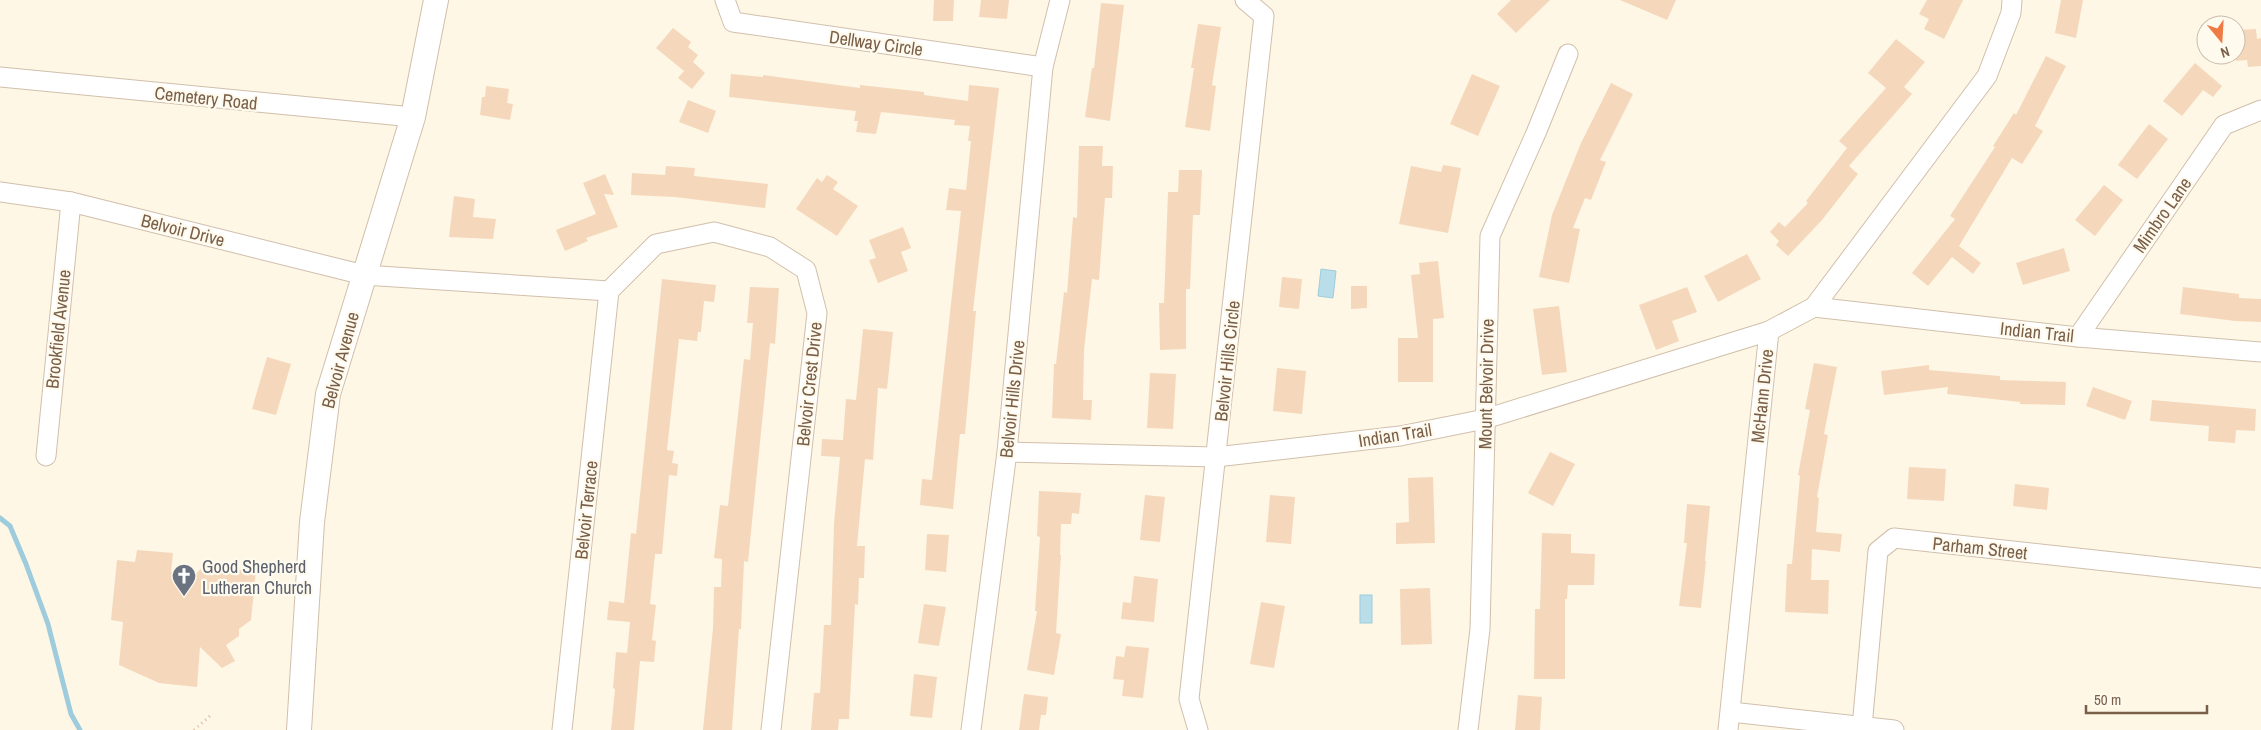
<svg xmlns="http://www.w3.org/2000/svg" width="2261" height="730" font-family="'Archivo Narrow',sans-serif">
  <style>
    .water { fill: #b9dee9; stroke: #9eccdc }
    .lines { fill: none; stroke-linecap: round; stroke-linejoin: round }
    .stream { stroke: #9eccdc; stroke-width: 5 }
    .building { fill: #f5d8bc }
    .minor-casing { stroke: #d1bfab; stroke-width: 21 }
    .tertiary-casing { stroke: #d1bfab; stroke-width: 26 }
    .path { stroke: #dbbc9e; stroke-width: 3; stroke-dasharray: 1 4; stroke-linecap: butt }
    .minor { stroke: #fff; stroke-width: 19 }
    .tertiary { stroke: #fff; stroke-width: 24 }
    .labels { text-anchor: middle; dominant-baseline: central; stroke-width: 4.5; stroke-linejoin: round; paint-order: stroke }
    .street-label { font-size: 18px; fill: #7a5f48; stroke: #fffaee }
    .worship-label { font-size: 18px; fill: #5b616d; stroke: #fffaee; text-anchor: start }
  </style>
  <rect width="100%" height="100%" fill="#fef7e6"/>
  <!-- water -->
  <g class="water">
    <polygon points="1321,269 1336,271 1333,298 1318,296"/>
    <rect x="1360" y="595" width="12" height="28"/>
  </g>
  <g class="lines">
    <!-- stream -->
    <polyline class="stream" points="0,518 10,526 26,564 48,624 71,714 80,730"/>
  </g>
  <!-- building -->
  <g class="building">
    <polygon points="934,0 954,0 953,21 933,21"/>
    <polygon points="981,0 1009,0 1007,19 979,17"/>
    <polygon points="1511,0 1550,0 1516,33 1497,14"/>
    <polygon points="1620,0 1676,0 1667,20"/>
    <polygon points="1927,0 1963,0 1944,39 1924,29 1929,19 1919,14"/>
    <polygon points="2061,0 2083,0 2076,38 2055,33"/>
    <polygon points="1101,3 1124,5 1110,121 1085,117 1092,68 1094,68"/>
    <polygon points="1198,24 1221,27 1212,85 1216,86 1210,131 1185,127 1194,68 1191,68"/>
    <polygon points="673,28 691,42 688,47 698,55 693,62 705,73 692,89 678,78 684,71 656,48"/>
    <polygon points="2256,29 2257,39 2261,38 2261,66 2248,67 2247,60 2236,61 2236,30"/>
    <polygon points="1896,39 1925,62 1904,87 1912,94 1849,166 1858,174 1822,220 1788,256 1776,245 1779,241 1770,232 1779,222 1785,227 1808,203 1806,201 1847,148 1839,141 1886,88 1868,73"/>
    <polygon points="2046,56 2066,66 2035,126 2043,131 2022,164 2012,158 1959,246 1981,263 1973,274 1952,257 1928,286 1912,273 1955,219 1950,216 1995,147 1993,146 2014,113 2016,115"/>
    <polygon points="2195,63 2222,86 2213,97 2203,90 2182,116 2163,101"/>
    <polygon points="731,74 763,77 763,75 860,88 860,85 924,92 924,95 968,101 969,85 999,88 973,311 976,311 965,434 960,434 953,509 920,505 922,479 932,480 961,211 946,210 949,188 966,190 971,141 968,141 970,126 954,125 955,120 881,112 876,134 856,132 858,121 854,121 856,111 729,97"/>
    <polygon points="1472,74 1500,86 1478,136 1450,124"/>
    <polygon points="1611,83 1633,94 1600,160 1606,162 1591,200 1585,198 1573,228 1580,229 1569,283 1539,277 1552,215 1581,143"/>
    <polygon points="486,86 509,89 507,103 513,104 510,120 480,115 482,97 485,97"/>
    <polygon points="688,100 716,111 708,133 679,122"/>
    <polygon points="2149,124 2168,139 2137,179 2118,165"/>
    <polygon points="1079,146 1103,146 1102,166 1113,166 1112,198 1105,198 1099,280 1092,279 1084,350 1083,400 1092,400 1091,420 1052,418 1054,364 1056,364 1064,292 1067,293 1073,217 1077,218"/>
    <polygon points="1443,165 1461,168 1448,233 1399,224 1411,166 1441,172"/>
    <polygon points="666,166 695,168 694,176 768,184 765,208 675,197 631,195 632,173 665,175"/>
    <polygon points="1179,170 1202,170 1200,215 1193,215 1190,289 1186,289 1186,349 1160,350 1159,303 1164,303 1168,192 1178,192"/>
    <polygon points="605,174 614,195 604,194 618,227 586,238 588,241 565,251 556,230 596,214 583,183"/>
    <polygon points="827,175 838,182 833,189 858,206 837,236 796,209 817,178 822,182"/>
    <polygon points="2104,185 2123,200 2095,236 2075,220"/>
    <polygon points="454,196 475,199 473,217 496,219 493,239 449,237"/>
    <polygon points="903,227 911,248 901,252 908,271 878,283 869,260 876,258 869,240"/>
    <polygon points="2064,248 2070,271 2023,285 2016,263"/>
    <polygon points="1747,254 1761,279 1718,302 1704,276"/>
    <polygon points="1438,261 1444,318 1433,319 1433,382 1398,382 1398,338 1418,338 1411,275 1420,274 1419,263"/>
    <polygon points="1282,277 1302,279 1299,309 1279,307"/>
    <polygon points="662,279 716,285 714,302 704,301 701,332 698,332 697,341 679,339 667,450 674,451 672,463 678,464 677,476 669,475 662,554 655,554 650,604 656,605 652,640 656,641 654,662 640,661 634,730 611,730 615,689 613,688 616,652 627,653 630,622 607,620 609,601 624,603 631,533 636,534"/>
    <polygon points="1351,286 1367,286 1367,308 1351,309"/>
    <polygon points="750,287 779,288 775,344 770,343 748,562 744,561 741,629 739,629 732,730 703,730 713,628 714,587 721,587 722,559 714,558 720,505 728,506 744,359 750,360 753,323 747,323"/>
    <polygon points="1687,287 1697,312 1672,321 1679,341 1656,350 1639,305"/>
    <polygon points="2183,287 2239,294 2239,298 2261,299 2261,322 2235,321 2180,314"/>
    <polygon points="1559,306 1567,372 1542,375 1533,309"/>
    <polygon points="863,329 893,332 887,389 878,388 873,460 865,459 857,546 865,546 864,578 859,578 858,605 855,604 849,719 839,719 838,730 811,730 814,693 820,693 824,625 831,625 834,524 840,457 821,456 822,439 843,440 846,399 856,400"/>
    <polygon points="267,357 291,364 276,415 252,409"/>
    <polygon points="1814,363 1837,367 1824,434 1828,435 1817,497 1819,498 1816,532 1842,534 1840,552 1812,549 1811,580 1829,580 1828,614 1785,612 1787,564 1792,564 1800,476 1798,475 1810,410 1805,409"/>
    <polygon points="1929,365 1929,370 2000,376 2000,380 2066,382 2065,405 2020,404 2020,402 1947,394 1948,387 1884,395 1881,371"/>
    <polygon points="1277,368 1306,371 1302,414 1273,411"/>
    <polygon points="1150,373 1176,374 1173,429 1147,428"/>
    <polygon points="2093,387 2132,401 2125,420 2086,406"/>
    <polygon points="2152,400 2256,409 2255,431 2236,430 2235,443 2208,441 2209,426 2150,421"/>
    <polygon points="1550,452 1575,464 1553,506 1528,493"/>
    <polygon points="1909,467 1946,469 1944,501 1907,499"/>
    <polygon points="1433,477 1435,543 1396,544 1396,523 1409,522 1408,478"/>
    <polygon points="2015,484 2049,488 2047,510 2013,506"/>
    <polygon points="1039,491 1081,493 1079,514 1072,513 1071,524 1061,524 1060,555 1061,555 1056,633 1061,634 1054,675 1027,670 1037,611 1035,611 1040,537 1037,536"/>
    <polygon points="1145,495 1165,497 1160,542 1140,540"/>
    <polygon points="1270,495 1295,497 1291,544 1266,542"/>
    <polygon points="1687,504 1710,506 1705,561 1706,561 1701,608 1679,606 1687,543 1684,543"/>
    <polygon points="1542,533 1571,534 1571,553 1595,554 1594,585 1568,585 1567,599 1565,599 1565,679 1534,679 1535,609 1540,609"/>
    <polygon points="927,534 949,535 946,572 925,570"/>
    <polygon points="137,550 173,553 171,572 196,574 203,566 256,571 251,620 239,629 239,636 226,645 235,661 222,668 200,647 197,687 159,683 119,665 123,622 111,620 117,560 135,562"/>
    <polygon points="1134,576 1158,579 1154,622 1121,619 1123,602 1131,603"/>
    <polygon points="1430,588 1432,644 1401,645 1400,589"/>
    <polygon points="1261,602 1285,606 1274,668 1250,664"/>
    <polygon points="924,604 946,607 939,646 918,643"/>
    <polygon points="1126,646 1149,648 1143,698 1122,696 1124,680 1113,679 1116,656 1124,657"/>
    <polygon points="914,674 937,677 932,718 910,716"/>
    <polygon points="1024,694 1048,697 1046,715 1041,715 1039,730 1019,730"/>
    <polygon points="1518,695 1542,697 1540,730 1515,730"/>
  </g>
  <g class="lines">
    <defs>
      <g id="minor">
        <polyline points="725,0 733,22 1043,67"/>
        <polyline points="0,77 413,117"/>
        <polyline points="0,192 71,202 364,275 609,291 656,244 714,232 770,247 806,270 817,313 771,730"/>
        <polyline points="1814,307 2078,337 2261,352"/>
        <polyline points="2078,337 2224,125 2261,110"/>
        <polyline points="1007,452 1216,457 1400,436 1485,419 1769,331"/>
        <polyline points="46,456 71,202"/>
        <polyline points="1731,712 1894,730"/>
        <polyline points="1862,727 1878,551 1894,538 2261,578"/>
        <polyline points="562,730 609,291"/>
        <polyline points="971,730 1007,452 1043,67 1060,0"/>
        <polyline points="1198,730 1189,699 1264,16 1245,0"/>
        <polyline points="1468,730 1480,629 1490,236 1536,133 1568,54"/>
        <polyline points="1728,730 1769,331 1814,307 1987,76 2011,13 2012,0"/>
      </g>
      <polyline id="tertiary" points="299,730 312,522 328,394 413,117 436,0"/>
    </defs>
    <!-- minor casing -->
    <use href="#minor" class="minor-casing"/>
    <!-- tertiary casing -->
    <use href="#tertiary" class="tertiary-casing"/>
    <!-- path -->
    <polyline class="path" points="194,730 211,715"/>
    <!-- minor -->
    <use href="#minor" class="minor"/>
    <!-- tertiary -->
    <use href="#tertiary" class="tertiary"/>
  </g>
  <!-- icons -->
  <defs>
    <symbol id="church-pin" viewBox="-11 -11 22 30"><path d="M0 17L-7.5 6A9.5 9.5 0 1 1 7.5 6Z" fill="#6b7280" stroke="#fffaee"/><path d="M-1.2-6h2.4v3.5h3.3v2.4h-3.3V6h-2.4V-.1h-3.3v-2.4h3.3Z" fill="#fff"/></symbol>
  </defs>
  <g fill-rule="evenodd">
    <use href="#church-pin" x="170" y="562" width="28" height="38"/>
  </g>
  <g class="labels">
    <!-- street labels -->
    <g class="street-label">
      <text transform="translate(876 43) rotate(8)">Dellway Circle</text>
      <text transform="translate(206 98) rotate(6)">Cemetery Road</text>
      <text transform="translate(2162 215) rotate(-55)">Mimbro Lane</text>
      <text transform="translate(183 230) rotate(14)">Belvoir Drive</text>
      <text transform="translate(58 329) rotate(-84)">Brookfield Avenue</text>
      <text transform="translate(2037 332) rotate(6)">Indian Trail</text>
      <text transform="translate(340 360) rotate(-75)">Belvoir Avenue</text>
      <text transform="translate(1227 361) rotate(-84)">Belvoir Hills Circle</text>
      <text transform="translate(809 384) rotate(-84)">Belvoir Crest Drive</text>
      <text transform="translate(1486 384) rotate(-89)">Mount Belvoir Drive</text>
      <text transform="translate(1762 396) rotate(-84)">McHann Drive</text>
      <text transform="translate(1012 399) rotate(-84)">Belvoir Hills Drive</text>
      <text transform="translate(1395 435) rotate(-9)">Indian Trail</text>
      <text transform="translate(586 510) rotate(-84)">Belvoir Terrace</text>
      <text transform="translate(1980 548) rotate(6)">Parham Street</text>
    </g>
    <!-- worship labels -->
    <g class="worship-label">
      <text x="202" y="566">Good Shepherd<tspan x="202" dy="21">Lutheran Church</tspan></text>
    </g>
  </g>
  <!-- north arrow -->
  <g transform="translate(2221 40) rotate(162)"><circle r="24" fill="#fffaee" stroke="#cabcac"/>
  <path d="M0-4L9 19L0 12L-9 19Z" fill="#f07a44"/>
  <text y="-8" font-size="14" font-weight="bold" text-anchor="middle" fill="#7a5f48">N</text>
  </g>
  <!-- scale -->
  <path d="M2086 705v8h121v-8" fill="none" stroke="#7a5f48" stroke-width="2.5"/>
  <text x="2094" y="705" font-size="15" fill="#7a5f48" stroke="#fffaee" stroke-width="4" paint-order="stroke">50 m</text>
</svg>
